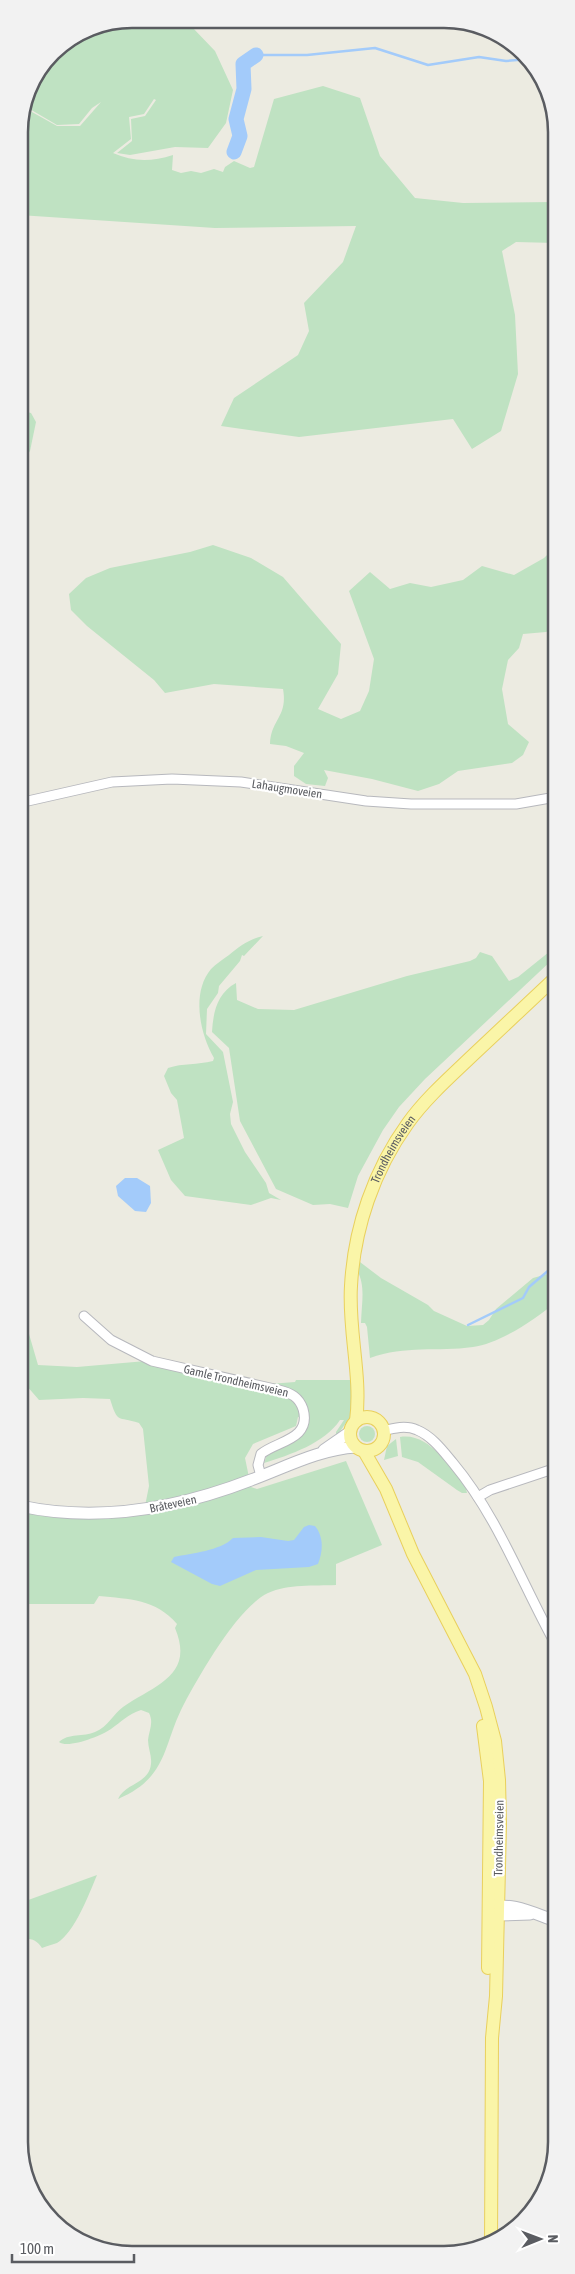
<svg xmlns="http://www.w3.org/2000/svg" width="575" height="2274" font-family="'Asap Condensed',sans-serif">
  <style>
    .green { fill: #bfe2c2 }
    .water { fill: #a3cbfa }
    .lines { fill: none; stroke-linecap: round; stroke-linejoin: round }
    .stream { stroke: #a3cbfa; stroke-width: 2.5 }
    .river { stroke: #a3cbfa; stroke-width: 15 }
    .minor-casing { stroke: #b7b8bd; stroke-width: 11 }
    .secondary-casing { stroke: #b7b9bf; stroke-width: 13 }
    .primary-casing { stroke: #e9d05d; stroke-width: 14 }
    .minor { stroke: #fff; stroke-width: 9 }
    .secondary { stroke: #fff; stroke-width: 11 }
    .primary { stroke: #faf5a8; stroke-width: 12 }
    .labels { text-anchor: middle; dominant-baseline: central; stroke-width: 4.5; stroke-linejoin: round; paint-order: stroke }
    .street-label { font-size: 12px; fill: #5a5c61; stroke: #fff }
    .rim { fill: none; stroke: #5a5c61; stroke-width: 2.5 }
  </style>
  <rect width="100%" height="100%" fill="#ecebe1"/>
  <!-- green -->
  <g class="green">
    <path d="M146,19H164L192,27L215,51L233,90L226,123L208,148L175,147L130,155L117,153L132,141L131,119L145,116L156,100L154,99L144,114L129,117L131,139L113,153C133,162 151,162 173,155L172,170L181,173L191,171L201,173L214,169L223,172L225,167L234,161L250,168L254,167L274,99L323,86L360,98L380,156L415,198L463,203L555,202V243L516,242L502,251L515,315L518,374L501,431L472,449L453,419L299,437L221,426L234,398L298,355L309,331L304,303L343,262L356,226L215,228L19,215V124L23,107L57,126H80L101,102L92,108L79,124L57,125L23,105L27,88L52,52L87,28C105,36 129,25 146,19Z"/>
    <polygon points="19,410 31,413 36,422 30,451 19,467"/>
    <path d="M213,545L251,558L283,577L341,644L338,674L318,709L341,719L360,711L369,691L374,659L349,591L370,572L390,589L410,583L431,587L463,580L482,566L514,575L544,558L555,547V628L546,632L523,634L519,648L508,660L502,689L508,724L529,742L523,755L512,763L458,771L439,784L418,791L372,779L324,770L328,778L325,786L306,784L294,776V766L304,753L286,746L270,744C271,719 288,717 283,689L214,684L165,693L154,680L87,626L71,610L69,594L86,578L110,568L190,552Z"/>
    <path d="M263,936L244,956L242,955L240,961L219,986L218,993L207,1009L206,1034L223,1052L233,1102L230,1114L231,1124L245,1152L266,1183L269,1193L281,1200L271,1198L251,1205L185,1196L171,1180L158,1150L184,1138L177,1100L171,1093L164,1076L168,1068C183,1063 197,1065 213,1061L214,1058C200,1034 191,993 211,969C216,964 223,959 229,955C240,946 249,939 263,936Z"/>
    <path d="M480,952L492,956L509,981L518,977L549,952L553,959L425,1079L399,1107L383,1130L358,1176L348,1208L330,1204L313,1205L276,1189L240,1121L229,1048L212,1032C213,1013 217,993 236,983L237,1000L258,1009L294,1010L407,976L470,961L476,958Z"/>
    <path d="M356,1259L381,1278L428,1305L434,1311L467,1326L483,1325L489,1320L496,1309L533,1278L551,1273L556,1266V1302C536,1319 499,1344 473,1347C437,1352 406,1345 370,1358L367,1327L365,1323H361C362,1296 367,1282 351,1260Z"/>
    <path d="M19,1321H23L27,1327L38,1365L77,1367L146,1361L269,1384L295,1382L296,1380H356L359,1421L348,1420L336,1437V1432L344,1420H340C325,1443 290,1455 264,1463L267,1455L284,1446L306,1418L298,1417L296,1426L253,1444L245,1458L251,1487L257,1489L346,1461L382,1545L336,1564V1585C314,1586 288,1584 268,1593C238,1607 200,1674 184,1704C162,1746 169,1777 118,1799C125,1783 149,1784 151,1764C152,1756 148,1748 148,1740C149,1730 154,1723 149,1713L141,1710C128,1714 121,1722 111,1729C101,1736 68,1749 59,1742C68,1733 84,1737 95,1732C108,1727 113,1714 123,1707C155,1685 195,1676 175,1628L177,1624C156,1599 129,1599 99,1596L94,1604H20V1506L39,1511L145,1506L149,1486L143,1429L139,1423C117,1416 118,1424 110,1399L83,1398L39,1400L26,1385H19Z"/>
    <circle cx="367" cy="1434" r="8"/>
    <path d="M400,1437C429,1432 449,1467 465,1485L467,1493H462L457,1490L418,1462L402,1457Z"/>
    <polygon points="396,1439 398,1456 384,1460 387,1446"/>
    <path d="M97,1875C89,1894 75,1932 57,1943C52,1945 46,1946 42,1948C36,1939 31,1938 20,1939V1903Z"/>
  </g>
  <!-- water -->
  <g class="water">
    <polygon points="125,1178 137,1178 150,1186 151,1203 146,1212 135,1211 118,1196 116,1186"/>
    <path d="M309,1525L315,1526C324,1537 323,1551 318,1564L309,1567L256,1570L220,1586L212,1584L171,1562L174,1557C192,1553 220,1551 233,1538L261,1537L288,1541L294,1540L304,1527Z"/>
  </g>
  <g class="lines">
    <!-- stream -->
    <g class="stream">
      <polyline points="256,55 307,55 375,48 428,65 479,57 506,61 529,59"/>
      <polyline points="468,1325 523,1298 529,1287 556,1264"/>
    </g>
    <!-- river -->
    <polyline class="river" points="234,152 240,136 236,119 244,89 243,64 256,55"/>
    <defs>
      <g id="minor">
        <polyline points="19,803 112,782 172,779 241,782 366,801 411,804 516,804 556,797"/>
        <path d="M84,1316L111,1340L152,1361L279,1390C291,1393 299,1397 303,1409C312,1440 276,1441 261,1454L258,1465L261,1476"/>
        <path d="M383,1431C394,1428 406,1425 417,1430C432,1436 443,1451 453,1463C498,1517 522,1584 556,1645"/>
        <polyline points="478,1497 490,1490 556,1468"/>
      </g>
      <g id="secondary">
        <polyline points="324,1450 350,1432"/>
        <path d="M20,1506C99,1523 176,1509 251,1480C284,1468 319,1449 356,1447"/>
        <path d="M491,1909C509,1900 537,1915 556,1921"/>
        <polyline points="490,1911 498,1915 530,1914"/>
      </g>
      <g id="primary">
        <circle cx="367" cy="1434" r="17"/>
        <path id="s1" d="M356,1421C362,1376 348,1331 351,1286C354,1228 374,1170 408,1123C426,1098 450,1077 473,1055C501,1029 528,1003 556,977"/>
        <polyline points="364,1451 386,1489 413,1554 475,1674 486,1707 495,1741 499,1780 500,1824 496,1996 492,2038 491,2243"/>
        <polyline points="483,1726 490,1781 488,1968"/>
      </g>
    </defs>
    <!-- minor casing -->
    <use href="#minor" class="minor-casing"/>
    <!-- secondary casing -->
    <use href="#secondary" class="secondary-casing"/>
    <!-- primary casing -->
    <use href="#primary" class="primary-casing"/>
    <!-- minor -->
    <use href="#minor" class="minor"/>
    <!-- secondary -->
    <use href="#secondary" class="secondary"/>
    <!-- primary -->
    <use href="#primary" class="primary"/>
  </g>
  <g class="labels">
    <!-- street labels -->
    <g class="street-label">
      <text transform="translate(287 789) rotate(9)">Lahaugmoveien</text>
      <text stroke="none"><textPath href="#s1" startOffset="280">Trondheimsveien</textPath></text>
      <text transform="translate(236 1381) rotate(13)">Gamle Trondheimsveien</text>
      <text transform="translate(173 1504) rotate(-12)">Bråteveien</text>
      <text transform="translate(499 1838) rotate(-89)">Trondheimsveien</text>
    </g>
  </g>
  <!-- crop -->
  <path d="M0 0H575V2274H0ZM132 28H444A104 104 0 0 1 548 132V2142A104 104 0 0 1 444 2246H132A104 104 0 0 1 28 2142V132A104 104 0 0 1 132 28Z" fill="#f2f2f2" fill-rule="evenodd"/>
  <path class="rim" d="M132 28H444A104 104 0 0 1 548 132V2142A104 104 0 0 1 444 2246H132A104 104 0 0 1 28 2142V132A104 104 0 0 1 132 28Z"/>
  <!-- north arrow -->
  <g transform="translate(540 2239) rotate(89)" stroke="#ffffff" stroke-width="4" paint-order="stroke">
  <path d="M0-4L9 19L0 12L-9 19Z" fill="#5a5c61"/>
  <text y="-8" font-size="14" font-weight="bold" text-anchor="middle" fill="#5a5c61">N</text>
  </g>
  <!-- scale -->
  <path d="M12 2254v8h122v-8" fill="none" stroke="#5a5c61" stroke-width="2.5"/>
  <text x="20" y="2254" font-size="15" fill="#5a5c61" stroke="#ffffff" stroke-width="4" paint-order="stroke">100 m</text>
</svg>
